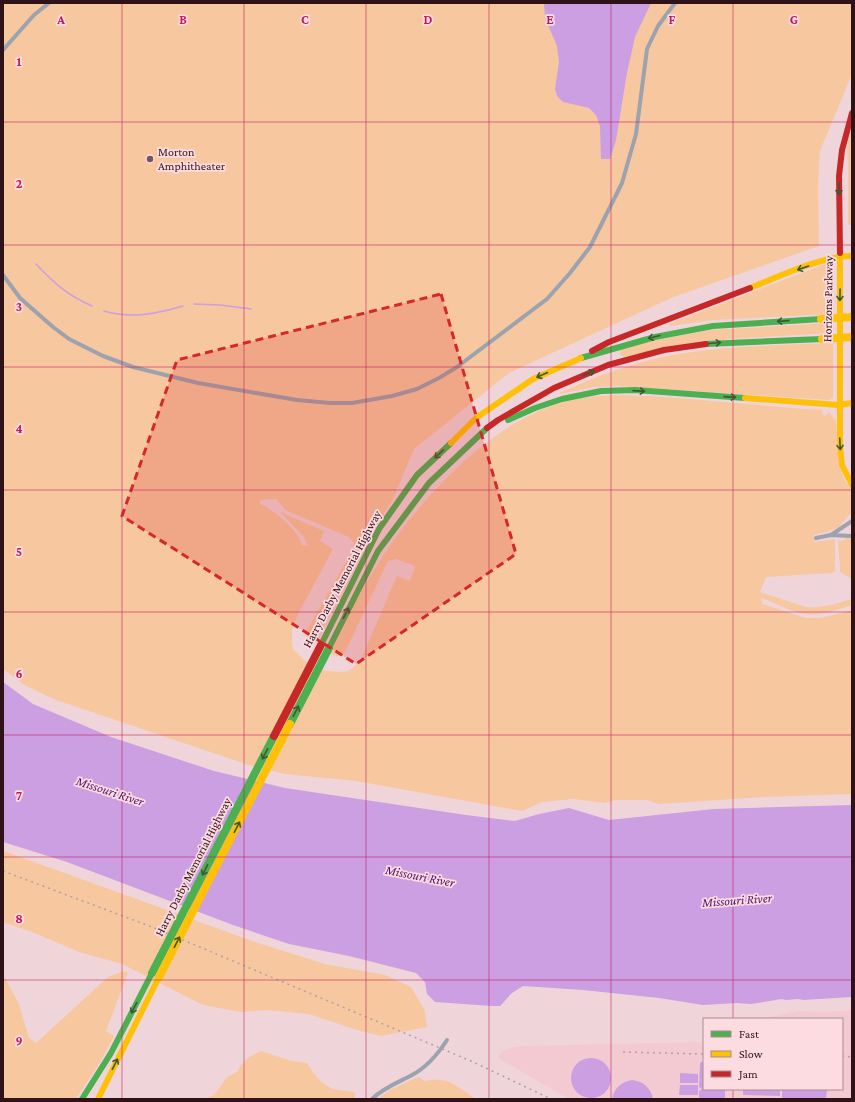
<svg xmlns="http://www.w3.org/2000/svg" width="855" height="1102" font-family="'Crimson Pro',serif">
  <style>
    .built { fill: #f3cad1 }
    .green { fill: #f7c7a0 }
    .water { fill: #cb9fe2 }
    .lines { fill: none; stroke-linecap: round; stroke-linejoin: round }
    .stream { stroke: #cb9fe2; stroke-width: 1.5 }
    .street { stroke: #9ca3ae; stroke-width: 4 }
    .fast { stroke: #4caf50; stroke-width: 6 }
    .slow { stroke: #ffc107; stroke-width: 6 }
    .jam { stroke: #c62828; stroke-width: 6 }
    .rail { stroke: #aaa2a8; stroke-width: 1.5; stroke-dasharray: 2 4; stroke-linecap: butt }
    .fast-bridge { stroke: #4caf50; stroke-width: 8 }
    .slow-bridge { stroke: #ffc107; stroke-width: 8 }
    .jam-bridge { stroke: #c62828; stroke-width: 8 }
    .oneway { stroke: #3c5931 }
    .marked { fill: #d62828; fill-opacity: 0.2; stroke: #d62828; stroke-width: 3; stroke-dasharray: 8 5; stroke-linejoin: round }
    .grid { fill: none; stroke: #c2185b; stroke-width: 1; stroke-opacity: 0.55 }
    .poi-dot { fill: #72565c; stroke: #fddce1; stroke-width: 1.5 }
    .labels { text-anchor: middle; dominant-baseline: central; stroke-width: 3.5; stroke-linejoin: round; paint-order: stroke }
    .poi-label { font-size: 12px; fill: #2e1218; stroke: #fddce1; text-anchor: start }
    .street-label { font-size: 12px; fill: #2e1218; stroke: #fddce1 }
    .water-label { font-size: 13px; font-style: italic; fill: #481569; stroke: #fddce1 }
    .grid-label { font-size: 13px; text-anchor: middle; font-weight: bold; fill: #c2185b; stroke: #fddce1; stroke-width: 3.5; stroke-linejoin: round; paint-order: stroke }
  </style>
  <rect width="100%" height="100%" fill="#efd5d9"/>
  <!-- built -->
  <polygon class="built" points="852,1010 852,1099 569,1099 498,1058 501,1052 510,1048 522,1046 704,1042 704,1089 842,1089 842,1019 760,1019 797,1011 828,1012"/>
  <!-- green -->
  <g class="green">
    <path d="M3,3H852V74L820,151L818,185L819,246L671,298L509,373L414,449L393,499L365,543L314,645C307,642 305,638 307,630L354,548V543L349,537L285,510L278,501L276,499L261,500L259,503C273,510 299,530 302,545L308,546L303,536L280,512L324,531L320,541L333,549L298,614L292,630V643L293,649L304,660L326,671L341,672L348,671L353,668L361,659L397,576L410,581L415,566L396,559L388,561L345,652L338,656L330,654C346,622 361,589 381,559C394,538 410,519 426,500C469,452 522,406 589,397C623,393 656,397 690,399C734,403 778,407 822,410L823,415L825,416L829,412L836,421L839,465L844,479L852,491V512L839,527L827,532L814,535L815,542L835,539V571L832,573L766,577L760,592L806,607C821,609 837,603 852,599V605C837,610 822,616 806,614C794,613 775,603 762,598L761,600L763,604L806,618H821L852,610V794L764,797L659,804L647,800H616L605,803L574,799L542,802L522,811L505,808L356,781L285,774L249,765L56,700L26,686L3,669Z"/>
    <polygon points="852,123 852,225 848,225 848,171 847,148"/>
    <polygon points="830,263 834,267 834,314 713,320 670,326 669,324 825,264"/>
    <polygon points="831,323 831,333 728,339 624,357 620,354 621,350 627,346 710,330"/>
    <path d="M833,343V397L829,400L617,386L594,387L560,394V393C598,375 637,361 678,354C729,346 782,345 833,343Z"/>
    <polygon points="846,537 852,539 852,579 840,572 840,568 838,541 845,540"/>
    <polygon points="3,851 98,885 252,941 325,964 385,975 411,987 425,1011 427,1027 381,1036 357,1030 309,1014 267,1010 240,1012 203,1005 122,964 79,952 32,932 3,922"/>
    <polygon points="123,971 128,973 106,1031 114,1036 99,1064 76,1099 3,1099 3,974 19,1004 29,1038 36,1043 108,977"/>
    <path d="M261,1051L292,1061L307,1063C313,1073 321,1084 333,1089C340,1091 348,1090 355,1093V1099H204L214,1095L227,1077L237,1072L241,1065L249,1057Z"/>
    <path d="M418,1077L425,1081C450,1076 457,1087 476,1099H377L390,1090Z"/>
  </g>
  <!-- water -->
  <g class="water">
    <polygon points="544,3 651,3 635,37 627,73 616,140 610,159 601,159 600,126 596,115 589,108 563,102 557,96 555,89 559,62 557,46 545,18"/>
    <path d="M3,682L33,704L111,737L214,771L285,788L466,815L515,821L539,814L569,808L609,820L714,809L852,805V997L803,1000C795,997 788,1002 782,999L751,1004L737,1003L703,1005L659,998L583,990L523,986L512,993L500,1006H492L435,1002L427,994L425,982L416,973L349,956L289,944L233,925L67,862L3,842Z"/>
    <circle cx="591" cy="1078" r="20"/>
    <polygon points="701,1062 704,1062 704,1089 725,1089 725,1099 699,1099 699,1091 702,1089 699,1087 700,1064"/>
    <polygon points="680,1073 698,1074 698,1083 680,1083"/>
    <path d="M632,1080C643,1081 651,1088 653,1099H612C614,1088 621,1082 632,1080Z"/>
    <polygon points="680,1085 698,1085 698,1095 679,1095"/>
    <polygon points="743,1089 780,1089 780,1096 743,1095"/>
    <polygon points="782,1089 827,1089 826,1099 782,1099"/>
  </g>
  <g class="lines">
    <!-- stream -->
    <g class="stream">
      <path d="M36,264C55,284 67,295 92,306"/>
      <polyline points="194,304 220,305 251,309"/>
      <path d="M104,311C131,319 156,314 183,306"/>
    </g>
    <!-- street -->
    <g class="street">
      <polyline points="3,50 34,15 49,3"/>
      <polyline points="3,275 20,298 53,327 69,339 103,356 133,367 198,383 297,400 330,403 352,403 392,396 417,389 439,378 457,367 547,299 570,273 590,247 622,183 636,134 647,49 658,26 675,3"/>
      <polyline points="831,535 852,521"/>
      <polyline points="816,538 831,535 852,536"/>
      <path d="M372,1099C383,1088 399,1082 412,1075C427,1067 438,1054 447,1040"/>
    </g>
    <!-- fast -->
    <g class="fast">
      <polyline points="706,344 822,339"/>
      <polyline points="581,358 655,337 713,326 821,319"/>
      <polyline points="508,420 535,408 562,399 601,391 635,390 745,398"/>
      <polyline points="321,645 379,529 417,475 451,443"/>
      <polyline points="329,648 378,551 429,483 487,428"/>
      <polyline points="82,1099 111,1053 152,973"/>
    </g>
    <!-- slow -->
    <g class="slow">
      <polyline points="840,253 840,446 842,465 852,485"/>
      <path d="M750,288C778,277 822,256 852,256"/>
      <polyline points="745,398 839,405 852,403"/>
      <polyline points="451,443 476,418 533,379 581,358"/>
      <polyline points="98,1099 159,977"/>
    </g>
    <!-- jam -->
    <g class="jam">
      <polyline points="840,253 839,176 842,150 852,113"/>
      <polyline points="592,351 609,342 750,288"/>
      <polyline points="487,428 498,420 554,388 608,365 664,350 706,344"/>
    </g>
    <!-- rail -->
    <g class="rail">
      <polyline points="3,871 152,927 471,1061 551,1099"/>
      <polyline points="623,1052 704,1054"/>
      <polyline points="842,1056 852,1057"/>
    </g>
    <!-- fast-bridge -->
    <g class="fast-bridge">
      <polyline points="290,724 329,648"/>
      <polyline points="152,973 274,736"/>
    </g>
    <!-- slow-bridge -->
    <g class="slow-bridge">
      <polyline points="821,319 852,317"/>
      <polyline points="822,339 852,337"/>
      <polyline points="159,977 290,724"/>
    </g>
    <!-- jam-bridge -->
    <polyline class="jam-bridge" points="274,736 321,645"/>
  </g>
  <!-- one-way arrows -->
  <defs><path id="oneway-shaft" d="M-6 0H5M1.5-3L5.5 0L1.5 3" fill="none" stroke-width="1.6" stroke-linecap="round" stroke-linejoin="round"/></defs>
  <g class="oneway">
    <use href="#oneway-shaft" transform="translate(839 189) rotate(91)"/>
    <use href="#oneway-shaft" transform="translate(803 268) rotate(161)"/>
    <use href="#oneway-shaft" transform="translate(840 295) rotate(91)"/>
    <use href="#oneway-shaft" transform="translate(783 321) rotate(176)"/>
    <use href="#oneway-shaft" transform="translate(654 337) rotate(166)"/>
    <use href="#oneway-shaft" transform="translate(715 343) rotate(-5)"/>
    <use href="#oneway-shaft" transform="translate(589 373) rotate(-23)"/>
    <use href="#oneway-shaft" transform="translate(542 375) rotate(156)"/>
    <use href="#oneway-shaft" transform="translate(639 391) rotate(4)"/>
    <use href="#oneway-shaft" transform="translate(730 397) rotate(4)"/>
    <use href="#oneway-shaft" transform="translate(840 444) rotate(87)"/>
    <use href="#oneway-shaft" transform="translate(439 454) rotate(136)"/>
    <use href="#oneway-shaft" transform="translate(346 613) rotate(-63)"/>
    <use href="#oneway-shaft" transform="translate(296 711) rotate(-63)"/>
    <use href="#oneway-shaft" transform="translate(265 754) rotate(117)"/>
    <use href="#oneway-shaft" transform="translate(237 827) rotate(-63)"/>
    <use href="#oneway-shaft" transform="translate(205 870) rotate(117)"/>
    <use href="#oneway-shaft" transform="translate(177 942) rotate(-63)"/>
    <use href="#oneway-shaft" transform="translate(134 1008) rotate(117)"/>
    <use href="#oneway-shaft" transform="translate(115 1064) rotate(-63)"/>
  </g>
  <!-- marked area -->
  <path class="marked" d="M441,294L516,554L356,664L122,516L177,360Z"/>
  <!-- grid -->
  <path class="grid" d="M122,3V1099M244,3V1099M366,3V1099M489,3V1099M611,3V1099M733,3V1019M3,122H852M3,245H852M3,367H852M3,490H852M3,612H852M3,735H852M3,857H852M3,980H852M733,1089V1099"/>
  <!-- markers -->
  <circle class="poi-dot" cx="150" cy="159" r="4"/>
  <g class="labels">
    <!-- poi labels -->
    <g class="poi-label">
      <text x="158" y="152">Morton<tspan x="158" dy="14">Amphitheater</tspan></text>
    </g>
    <!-- street labels -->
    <g class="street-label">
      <text transform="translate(828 299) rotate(-89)">Horizons Parkway</text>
      <text transform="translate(342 579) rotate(-62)">Harry Darby Memorial Highway</text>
      <text transform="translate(193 867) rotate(-63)">Harry Darby Memorial Highway</text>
    </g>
    <!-- water labels -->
    <g class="water-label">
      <text transform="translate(110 791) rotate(18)">Missouri River</text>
      <text transform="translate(420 876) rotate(11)">Missouri River</text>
      <text transform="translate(737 900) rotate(-4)">Missouri River</text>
    </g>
  </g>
  <g class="grid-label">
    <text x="61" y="24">A</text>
    <text x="183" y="24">B</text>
    <text x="305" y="24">C</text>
    <text x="428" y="24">D</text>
    <text x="550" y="24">E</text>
    <text x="672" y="24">F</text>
    <text x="794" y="24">G</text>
    <text x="19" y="66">1</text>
    <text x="19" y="188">2</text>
    <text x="19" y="311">3</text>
    <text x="19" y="433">4</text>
    <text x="19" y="556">5</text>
    <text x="19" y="678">6</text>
    <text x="19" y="800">7</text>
    <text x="19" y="923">8</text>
    <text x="19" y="1045">9</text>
  </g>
  <!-- border -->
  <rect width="855" height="1102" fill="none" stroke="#2e1218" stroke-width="8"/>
  <!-- legend -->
  <rect x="703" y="1018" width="140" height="72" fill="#fddce1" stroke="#aa8b91"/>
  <rect x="711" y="1031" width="20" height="6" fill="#4caf50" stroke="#aa8b91"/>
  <text x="739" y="1038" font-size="12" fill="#2e1218">Fast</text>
  <rect x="711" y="1051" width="20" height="6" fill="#ffc107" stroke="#aa8b91"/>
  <text x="739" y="1058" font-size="12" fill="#2e1218">Slow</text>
  <rect x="711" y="1071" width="20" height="6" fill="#c62828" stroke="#aa8b91"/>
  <text x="739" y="1078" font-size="12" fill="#2e1218">Jam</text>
</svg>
